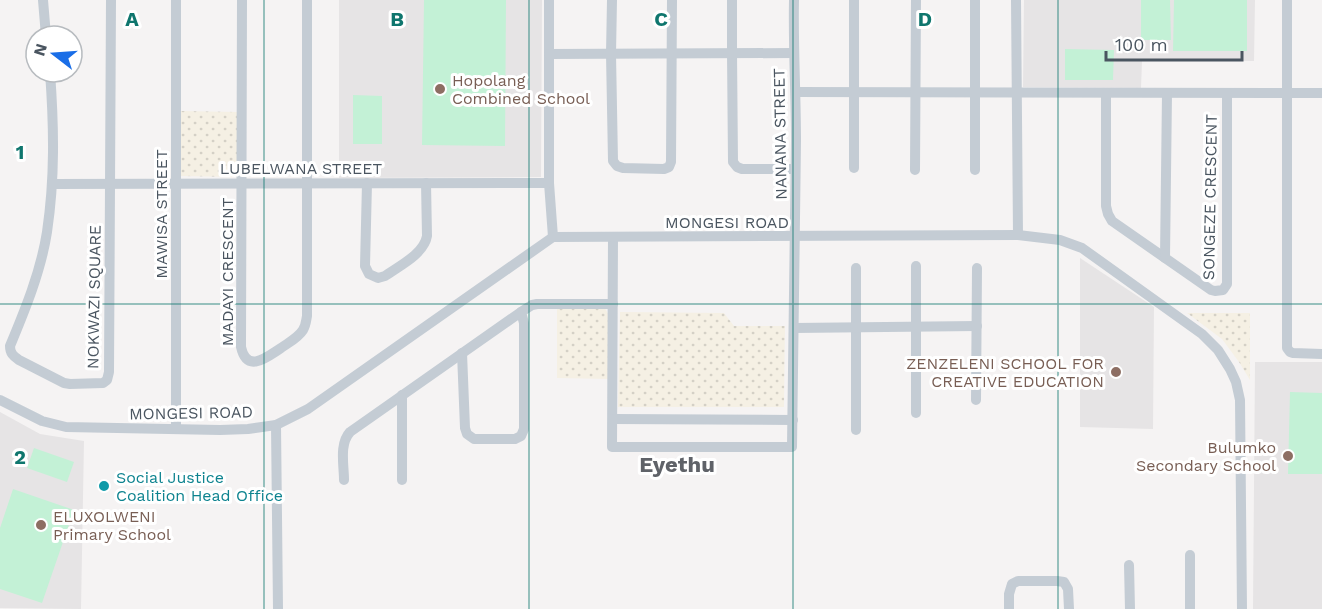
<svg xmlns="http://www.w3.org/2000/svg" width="1322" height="609" font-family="'Work Sans',sans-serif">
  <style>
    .education { fill: #e6e4e5 }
    .sand { fill: url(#sand-dots) }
    .pitch { fill: #c3f1d6 }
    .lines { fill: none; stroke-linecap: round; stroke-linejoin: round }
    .minor { stroke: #c4ccd4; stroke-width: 10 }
    .grid { fill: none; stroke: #0f766e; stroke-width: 1.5; stroke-opacity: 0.55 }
    .education-dot { fill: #8d6e63; stroke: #fff; stroke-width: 2 }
    .culture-dot { fill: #0f9aa8; stroke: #fff; stroke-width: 2 }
    .labels { text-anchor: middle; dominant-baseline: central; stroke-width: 6; stroke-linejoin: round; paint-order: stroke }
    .education-label { font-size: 16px; fill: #785e54; stroke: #fff; text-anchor: start }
    .street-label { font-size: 16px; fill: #4a5560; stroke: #fff }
    .culture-label { font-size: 16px; fill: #0d838f; stroke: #fff; text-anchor: start }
    .district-label { font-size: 22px; font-weight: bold; fill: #5f6268; stroke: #fff }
    .grid-label { font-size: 20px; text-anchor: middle; font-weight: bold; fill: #0f766e; stroke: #fff; stroke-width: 6; stroke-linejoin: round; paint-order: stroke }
  </style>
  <defs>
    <pattern id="sand-dots" width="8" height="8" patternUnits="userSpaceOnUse" patternTransform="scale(1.5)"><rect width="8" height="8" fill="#f5f0e4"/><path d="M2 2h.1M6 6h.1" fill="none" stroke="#d4d0c6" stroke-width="1.8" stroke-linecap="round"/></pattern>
  </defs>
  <rect width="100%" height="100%" fill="#f5f3f3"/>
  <!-- education -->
  <g class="education">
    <polygon points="339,0 542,0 541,177 339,178"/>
    <polygon points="1024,0 1255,0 1254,61 1142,61 1141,88 1023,87"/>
    <polygon points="1080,258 1154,307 1153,429 1080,427"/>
    <polygon points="1255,362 1322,362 1322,609 1253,609"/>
    <polygon points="0,412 40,434 84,441 81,609 0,608"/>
  </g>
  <!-- sand -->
  <g class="sand">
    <polygon points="181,111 237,112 238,177 180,176"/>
    <polygon points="604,307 609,315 609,379 557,378 557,309"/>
    <polygon points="620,312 724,313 734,326 785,326 784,407 618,407"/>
    <polygon points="1187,313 1250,313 1250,380 1239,362 1222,339"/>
  </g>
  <!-- pitch -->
  <g class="pitch">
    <polygon points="424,0 506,0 505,146 422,145"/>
    <polygon points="1141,0 1170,0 1171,40 1141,40"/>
    <polygon points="1174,0 1247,0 1247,51 1173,51"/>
    <polygon points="1065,49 1114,50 1113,80 1065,80"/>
    <polygon points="353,95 382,96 382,144 353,144"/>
    <polygon points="1290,392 1322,393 1322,474 1288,474"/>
    <polygon points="34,448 74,462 67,482 27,468"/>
    <polygon points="13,489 74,510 42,603 0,589 0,528"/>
  </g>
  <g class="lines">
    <!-- minor -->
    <g class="minor">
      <polyline points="43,0 46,36"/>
      <path d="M242,0L241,347C247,374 267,357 281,348C288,343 298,338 303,330C306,325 306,321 307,316V0"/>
      <polyline points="549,0 549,183 553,237"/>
      <polyline points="612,0 611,54 613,161 617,166 623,168 664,169 669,167 671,162 672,0"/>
      <polyline points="732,0 732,53 733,162 737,167 742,169 795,169"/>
      <polyline points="1016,0 1018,235"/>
      <polyline points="1287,0 1287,348 1290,352 1293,353 1322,354"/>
      <polyline points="549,54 793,53"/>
      <path d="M50,72C54,127 55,178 47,232C41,271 25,310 10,346C10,353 13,356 19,360L64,383L70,384L103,383L107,380L109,372L111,0"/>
      <polyline points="796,92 1322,93"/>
      <polyline points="1106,93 1106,206 1108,214 1112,221 1211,290 1215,291 1223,290 1227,284 1227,93"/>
      <polyline points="854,168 854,0"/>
      <polyline points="915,170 916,0"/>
      <polyline points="975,170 975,0"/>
      <path d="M367,183L365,266L369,274L378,278L385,276C399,266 424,254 427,236L426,183"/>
      <polyline points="53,184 549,183"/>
      <path d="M613,237L612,447H792C794,345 795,243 796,141C796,94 793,47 794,0"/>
      <polyline points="1165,258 1167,93"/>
      <polyline points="856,268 856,430"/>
      <polyline points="794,328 977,326"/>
      <polyline points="462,353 465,428 467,434 474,439 515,439 521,436 524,429 524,323 521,312"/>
      <polyline points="0,400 42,421 66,427 220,430 248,429 276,425 308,409 553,237 1018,235 1060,240 1082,248 1202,334 1218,350 1230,369 1236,382 1240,400 1242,609"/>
      <polyline points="976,400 977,268"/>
      <polyline points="916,413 916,266"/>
      <polyline points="613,419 793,420"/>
      <polyline points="276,425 278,609"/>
      <polyline points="176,429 176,0"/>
      <path d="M344,480C344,465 339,444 350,432L521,312L532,305L537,304H613"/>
      <polyline points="402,480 402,395"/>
      <polyline points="1190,555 1190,609"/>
      <polyline points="1129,565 1130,609"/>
      <polyline points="1009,609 1009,594 1012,584 1018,581 1057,581 1064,582 1068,589 1069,609"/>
    </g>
  </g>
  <!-- grid -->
  <path class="grid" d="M264,0V609M529,0V609M793,0V609M1058,0V609M0,304H1322"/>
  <!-- markers -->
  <g class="education-dot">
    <circle cx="440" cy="89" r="6"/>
    <circle cx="1116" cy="372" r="6"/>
    <circle cx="1288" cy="456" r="6"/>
    <circle cx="41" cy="525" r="6"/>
  </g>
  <circle class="culture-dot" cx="104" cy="486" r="6"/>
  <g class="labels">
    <!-- education labels -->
    <g class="education-label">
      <text x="452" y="80">Hopolang<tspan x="452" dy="18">Combined School</tspan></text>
      <text x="1104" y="363" text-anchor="end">ZENZELENI SCHOOL FOR<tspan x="1104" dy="18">CREATIVE EDUCATION</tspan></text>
      <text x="1276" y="447" text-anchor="end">Bulumko<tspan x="1276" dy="18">Secondary School</tspan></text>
      <text x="53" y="516">ELUXOLWENI<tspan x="53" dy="18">Primary School</tspan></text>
    </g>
    <!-- street labels -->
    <g class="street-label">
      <text transform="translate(780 134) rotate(-91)">NANANA STREET</text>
      <text x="301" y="168">LUBELWANA STREET</text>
      <text transform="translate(1210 197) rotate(-89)">SONGEZE CRESCENT</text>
      <text transform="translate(161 214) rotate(-90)">MAWISA STREET</text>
      <text x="727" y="222">MONGESI ROAD</text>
      <text transform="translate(227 272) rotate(-90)">MADAYI CRESCENT</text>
      <text transform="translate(94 297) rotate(-89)">NOKWAZI SQUARE</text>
      <text transform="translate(191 413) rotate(-1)">MONGESI ROAD</text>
    </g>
    <!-- culture labels -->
    <g class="culture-label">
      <text x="116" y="477">Social Justice<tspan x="116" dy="18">Coalition Head Office</tspan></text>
    </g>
    <!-- district labels -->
    <g class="district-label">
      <text x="677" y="464">Eyethu</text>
    </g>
  </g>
  <g class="grid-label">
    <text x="132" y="26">A</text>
    <text x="397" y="26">B</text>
    <text x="661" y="26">C</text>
    <text x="925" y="26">D</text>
    <text x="20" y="159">1</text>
    <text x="20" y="464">2</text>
  </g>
  <!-- north arrow -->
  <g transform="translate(54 54) rotate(287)"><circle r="28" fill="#ffffff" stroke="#b7bbbf" stroke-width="1.5"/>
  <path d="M0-4.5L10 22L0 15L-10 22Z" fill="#1a6ee7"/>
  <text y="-9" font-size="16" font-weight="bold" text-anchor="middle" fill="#4a5560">N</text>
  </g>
  <!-- scale -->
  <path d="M1106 51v9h136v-9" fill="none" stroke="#4a5560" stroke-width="3"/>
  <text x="1115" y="51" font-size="18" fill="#4a5560" stroke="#ffffff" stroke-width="4.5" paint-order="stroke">100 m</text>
</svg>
